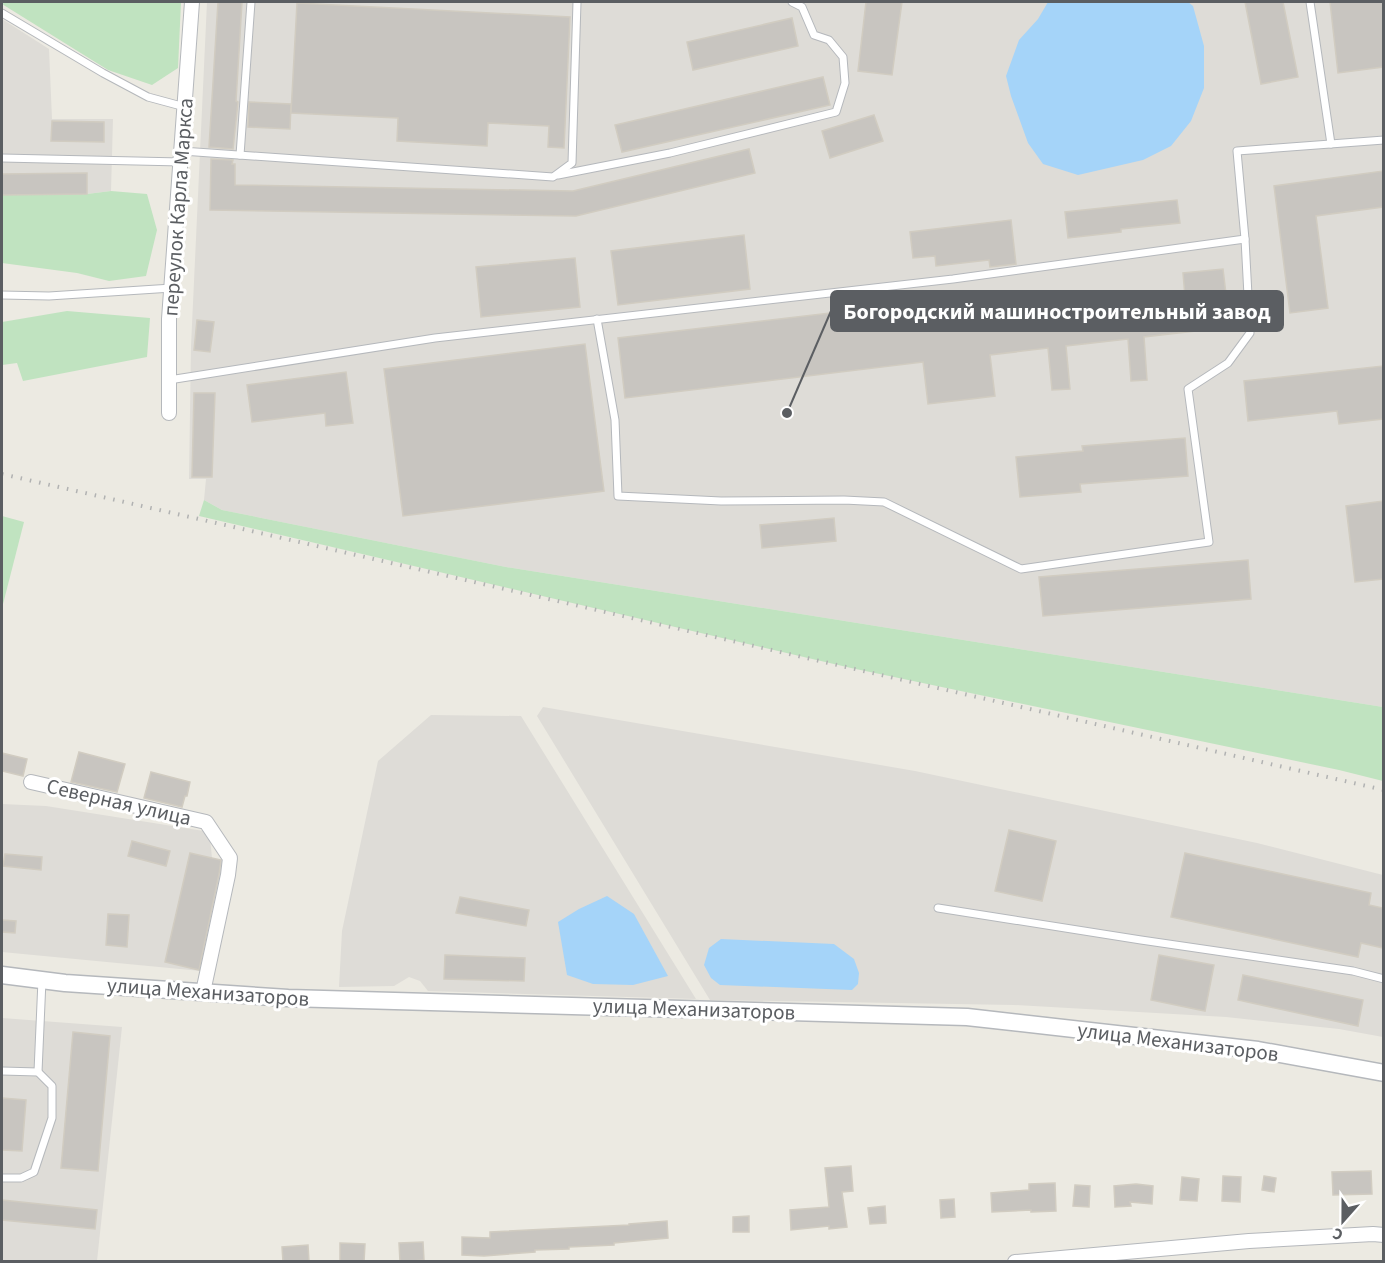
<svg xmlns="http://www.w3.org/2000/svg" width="1385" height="1263" font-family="'Source Sans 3',sans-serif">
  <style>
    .industrial { fill: #dedcd7 }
    .green { fill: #c0e3c0 }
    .water { fill: #a5d4f9 }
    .building { fill: #c8c5c0; stroke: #d1ccc1; stroke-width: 1.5 }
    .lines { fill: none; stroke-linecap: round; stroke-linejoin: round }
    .service-casing { stroke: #b5b8bc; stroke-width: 9 }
    .minor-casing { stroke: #b5b8bc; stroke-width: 16 }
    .tertiary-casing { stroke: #b5b8bc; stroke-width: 19 }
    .service { stroke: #fff; stroke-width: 7 }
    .minor { stroke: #fff; stroke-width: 14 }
    .tertiary { stroke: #fff; stroke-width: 16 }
    .rail { stroke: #b1b2b2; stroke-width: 4; stroke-dasharray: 1.5 8; stroke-linecap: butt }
    .labels { text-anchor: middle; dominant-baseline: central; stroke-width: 6; stroke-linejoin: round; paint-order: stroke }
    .street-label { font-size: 21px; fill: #5b5e62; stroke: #fff }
    .leader { fill: none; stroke: #5b5e62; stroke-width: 2 }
    .callout-dot { fill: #5b5e62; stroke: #fff; stroke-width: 2 }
    .callout { fill: #5b5e62; stroke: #5b5e62; stroke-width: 2 }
    .callout-label { font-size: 22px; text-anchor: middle; font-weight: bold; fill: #fff }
  </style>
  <rect width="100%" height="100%" fill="#eceae2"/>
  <!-- industrial -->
  <g class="industrial">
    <polygon points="207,2 1383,2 1383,707 506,567 222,510 204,500 206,479 189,479 191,346"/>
    <polygon points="2,19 49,49 52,119 113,119 111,191 87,194 2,195"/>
    <polygon points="543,707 915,771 1257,843 1383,875 1383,1037 1339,1029 1226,1017 1014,1005 710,1000 537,716"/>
    <polygon points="431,715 521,716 696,999 428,991 420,981 409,977 394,986 339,987 342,931 378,761"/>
    <polygon points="2,804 46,806 204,831 210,838 212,858 226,862 201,971 2,952"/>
    <polygon points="2,1018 122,1027 97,1261 2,1261"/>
  </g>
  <!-- green -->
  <g class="green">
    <polygon points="2,2 181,2 178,68 152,85 108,70 2,4"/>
    <polygon points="111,191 147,194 157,230 146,276 109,281 77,273 2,263 2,195 87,194"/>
    <polygon points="67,311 150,318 147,357 23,381 17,363 2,365 2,322"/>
    <polygon points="204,500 222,510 506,567 1383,707 1383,781 1339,770 851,668 199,516"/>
    <polygon points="2,516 24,522 2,608"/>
  </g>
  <!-- water -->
  <g class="water">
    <polygon points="1048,2 1188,2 1193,6 1204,46 1204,88 1191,121 1171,146 1143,160 1078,175 1043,164 1028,143 1011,96 1006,76 1019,40 1038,19"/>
    <polygon points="607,896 634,914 668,976 633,985 593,984 567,975 558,922 579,909"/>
    <polygon points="721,939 834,944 854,959 859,973 858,984 852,990 720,985 711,978 704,965 709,948"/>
  </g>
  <!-- building -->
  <g class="building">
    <polygon points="218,2 242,2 236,101 238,102 233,149 209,147"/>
    <polygon points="866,2 902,2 892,75 858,71"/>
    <polygon points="1245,2 1283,2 1298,77 1261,84"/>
    <polygon points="1330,2 1383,2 1383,67 1338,73"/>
    <polygon points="297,3 570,17 564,148 548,147 549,126 488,123 487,146 397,141 398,118 291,113"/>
    <polygon points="792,18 798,46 693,70 687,42"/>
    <polygon points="823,77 830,105 622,152 615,125"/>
    <polygon points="249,102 291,104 290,129 248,127"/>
    <polygon points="874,115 883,141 830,158 822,131"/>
    <polygon points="52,121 104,122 104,142 51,141"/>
    <polygon points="749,149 755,173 576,216 210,210 211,159 233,160 232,164 235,164 235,185 573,191"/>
    <polygon points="1383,171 1383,207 1316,216 1328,308 1290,313 1274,186"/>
    <polygon points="87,173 87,194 2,195 2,174"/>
    <polygon points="1177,200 1180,223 1121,229 1121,232 1068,238 1065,212"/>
    <polygon points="1011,220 1016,264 990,267 989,260 936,266 935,256 913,258 910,232"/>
    <polygon points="744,235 750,289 618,305 611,251"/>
    <polygon points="575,258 580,307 481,317 476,267"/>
    <polygon points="1223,269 1230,327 1144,337 1147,380 1131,381 1128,339 1066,346 1070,389 1052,390 1048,348 990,355 995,396 971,399 928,404 923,362 625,398 618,338 958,298 961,323 1185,297 1183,273"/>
    <polygon points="197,320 214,322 210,352 194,350"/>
    <polygon points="585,344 604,491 403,516 384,369"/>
    <polygon points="1383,366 1383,419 1339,424 1337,411 1248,421 1244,381"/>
    <polygon points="346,372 353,423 326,426 325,413 252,422 247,385"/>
    <polygon points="194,393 215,393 212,477 192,477"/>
    <polygon points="1185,438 1188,476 1080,484 1081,492 1020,497 1016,457 1083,451 1082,446"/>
    <polygon points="1383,501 1383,579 1355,582 1346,506"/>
    <polygon points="834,518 836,541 762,548 760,525"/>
    <polygon points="1248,560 1251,599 1043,616 1039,577"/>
    <polygon points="79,752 125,764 117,792 71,782"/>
    <polygon points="2,753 27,759 23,776 2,771"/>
    <polygon points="151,772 190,782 187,796 185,796 182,807 144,798"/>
    <polygon points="1009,830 1056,841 1042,901 995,891"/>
    <polygon points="132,841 170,851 166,866 128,856"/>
    <polygon points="190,853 221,860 219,874 199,970 165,962"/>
    <polygon points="1185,853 1371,893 1369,905 1383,908 1383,948 1361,943 1358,957 1171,917"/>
    <polygon points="5,854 42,857 41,870 3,866"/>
    <polygon points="460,897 529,910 526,926 456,913"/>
    <polygon points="108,914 129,915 127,947 106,945"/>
    <polygon points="2,920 16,921 15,933 2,932"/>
    <polygon points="445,955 525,958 524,981 444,979"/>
    <polygon points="1159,955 1214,965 1205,1011 1151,1000"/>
    <polygon points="1243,975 1363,1000 1358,1026 1238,1000"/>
    <polygon points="73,1032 110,1036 98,1171 61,1168"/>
    <polygon points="2,1098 26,1100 22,1151 2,1150"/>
    <polygon points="851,1166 853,1191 842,1192 847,1227 829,1229 829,1226 791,1230 790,1210 829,1207 825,1168"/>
    <polygon points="1371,1171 1372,1194 1333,1195 1332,1172"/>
    <polygon points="1223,1176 1241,1177 1240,1202 1222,1201"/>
    <polygon points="1264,1176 1276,1178 1274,1192 1262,1190"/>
    <polygon points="1182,1177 1199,1179 1197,1201 1180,1200"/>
    <polygon points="1055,1183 1056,1211 1031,1212 1031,1210 992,1212 991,1193 1029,1190 1029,1184"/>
    <polygon points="1136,1184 1153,1186 1152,1204 1130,1202 1131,1206 1115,1207 1114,1186"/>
    <polygon points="1075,1185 1090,1186 1089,1207 1073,1206"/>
    <polygon points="954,1199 955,1217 941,1218 940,1200"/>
    <polygon points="2,1200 97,1210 95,1229 2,1220"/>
    <polygon points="885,1206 886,1223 870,1224 868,1208"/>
    <polygon points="749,1216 749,1232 733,1232 733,1217"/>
    <polygon points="667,1221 668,1238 614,1243 614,1245 569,1247 569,1249 535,1250 535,1252 484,1256 462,1255 462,1237 490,1238 490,1232 629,1225 629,1224"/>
    <polygon points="423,1242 424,1260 400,1262 399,1243"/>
    <polygon points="340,1243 365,1244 364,1262 340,1262"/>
    <polygon points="308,1245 309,1262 283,1262 282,1247"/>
  </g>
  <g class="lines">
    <defs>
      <g id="service">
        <polyline points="1310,2 1331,144"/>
        <polyline points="2,13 103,73 148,97 185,107"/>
        <polyline points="182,151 553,177 572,163 577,2"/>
        <polyline points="240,155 251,2"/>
        <polyline points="2,158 181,162"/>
        <polyline points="558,175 670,153 836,112 845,83 843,57 829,40 814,35 802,7 792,2"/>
        <polyline points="2,295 49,296 172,288"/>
        <polyline points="597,319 615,420 618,496 721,501 844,500 884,502 1021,569 1209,542 1188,389 1228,363 1250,333 1245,239"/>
        <polyline points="169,380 435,338 953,279 1245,239 1237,151 1384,140"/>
        <polyline points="938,908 1141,940 1353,971 1384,979"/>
        <polyline points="2,1071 38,1072 52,1086 52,1118 34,1172 21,1178 2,1178"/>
        <polyline points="38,1072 42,980"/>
      </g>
      <g id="minor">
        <polyline points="169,413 169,319 192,2"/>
        <polyline points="31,782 206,822 230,858 228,875 203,992"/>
        <polyline points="1015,1262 1249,1241 1373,1234 1384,1235"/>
      </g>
      <polyline id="tertiary" points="2,975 65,983 288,998 967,1017 1258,1050 1384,1073"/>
    </defs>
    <!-- service casing -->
    <use href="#service" class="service-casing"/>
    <!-- minor casing -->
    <use href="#minor" class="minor-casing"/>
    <!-- tertiary casing -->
    <use href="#tertiary" class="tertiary-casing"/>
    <!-- service -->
    <use href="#service" class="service"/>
    <!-- minor -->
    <use href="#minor" class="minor"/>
    <!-- tertiary -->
    <use href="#tertiary" class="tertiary"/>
    <!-- rail -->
    <polyline class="rail" points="2,474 1384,790"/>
  </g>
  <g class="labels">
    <!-- street labels -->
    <g class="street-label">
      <text transform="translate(178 207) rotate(-86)">переулок Карла Маркса</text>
      <text transform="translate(119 802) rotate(13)">Северная улица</text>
      <text transform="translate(208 992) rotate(4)">улица Механизаторов</text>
      <text transform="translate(694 1009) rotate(2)">улица Механизаторов</text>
      <text transform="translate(1178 1042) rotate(7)">улица Механизаторов</text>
    </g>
  </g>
  <!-- callouts -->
  <path class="leader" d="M787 413L831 311"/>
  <circle class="callout-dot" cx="787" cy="413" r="6"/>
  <rect class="callout" x="831" y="291" width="452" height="40" rx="6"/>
  <g class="callout-label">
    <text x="1057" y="319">Богородский машиностроительный завод</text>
  </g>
  <!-- border -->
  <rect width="1385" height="1263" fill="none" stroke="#5b5e62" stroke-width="6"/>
  <!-- north arrow -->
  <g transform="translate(1343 1221) rotate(201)" stroke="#ffffff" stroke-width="4.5" paint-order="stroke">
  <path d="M0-4.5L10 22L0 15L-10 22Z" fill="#5b5e62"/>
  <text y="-9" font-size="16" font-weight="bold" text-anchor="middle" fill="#5b5e62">С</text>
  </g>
</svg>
